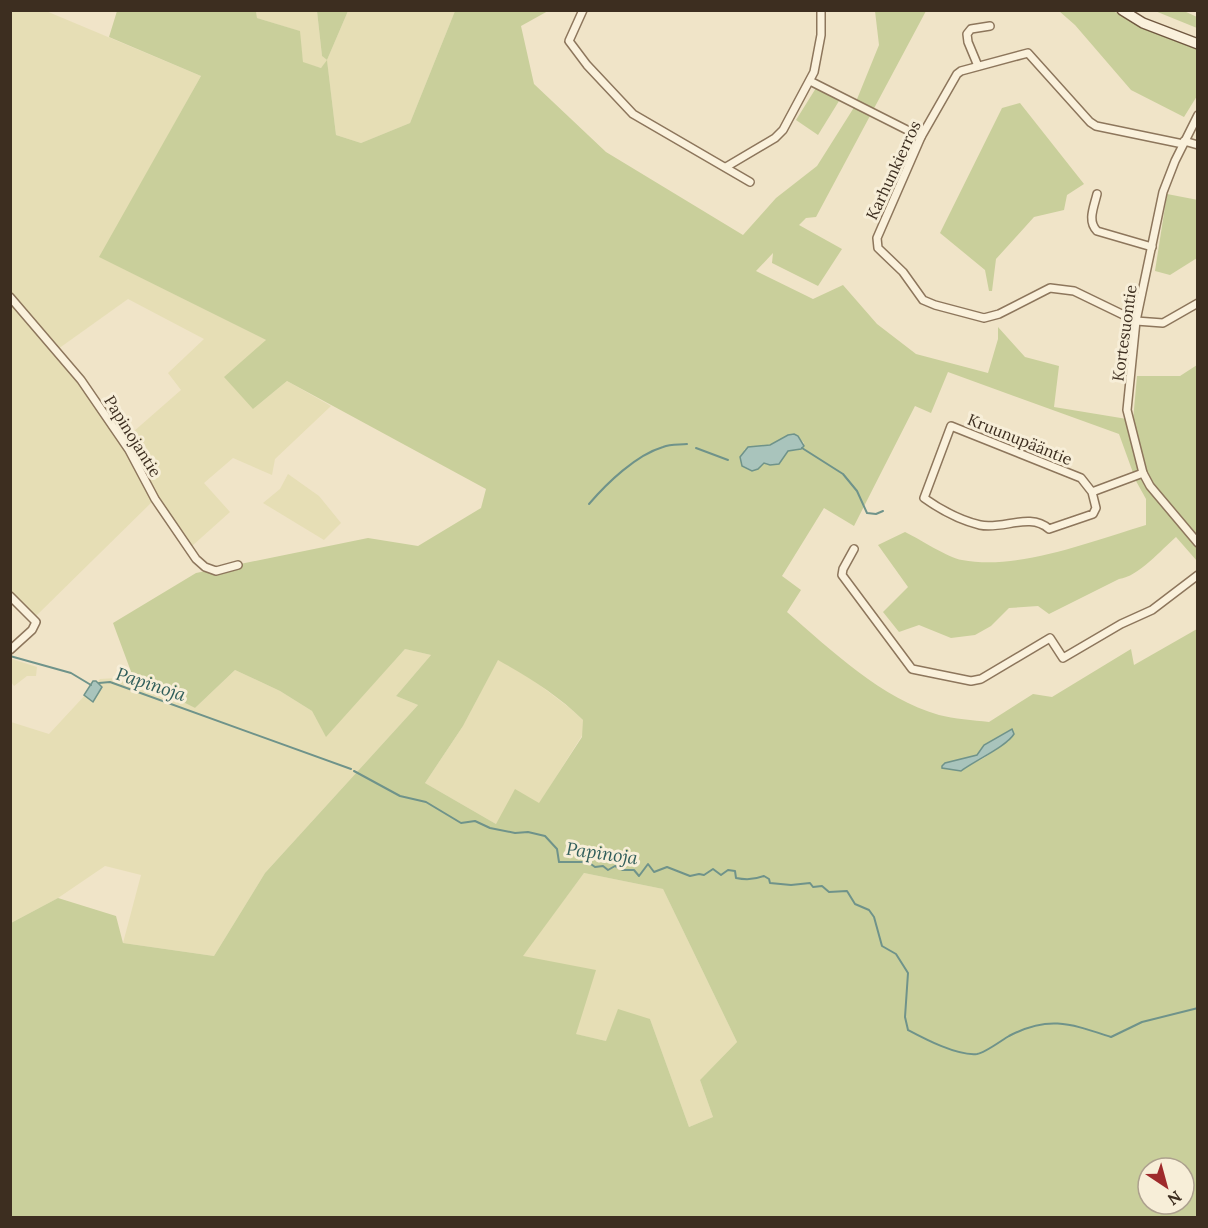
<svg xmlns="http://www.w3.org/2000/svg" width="1208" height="1228" font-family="Lora,serif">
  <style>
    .farmland { fill: #e6deb5; fill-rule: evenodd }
    .green { fill: #c9cf9b; fill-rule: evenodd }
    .water { fill: #a9c4bc; stroke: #6f938a; stroke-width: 1.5 }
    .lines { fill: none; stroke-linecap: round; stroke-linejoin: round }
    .stream { stroke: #6f938a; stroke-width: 2 }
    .minor-casing { stroke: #8d765c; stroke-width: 10 }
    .secondary-casing { stroke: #6f573f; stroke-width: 12 }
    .minor { stroke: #faf1dc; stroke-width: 7 }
    .secondary { stroke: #faf1dc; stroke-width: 9 }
    .labels { text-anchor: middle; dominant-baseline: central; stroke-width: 6; stroke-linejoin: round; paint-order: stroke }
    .street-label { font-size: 16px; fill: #3d2e20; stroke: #f7eed8 }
    .water-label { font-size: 18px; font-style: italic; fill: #2f5d5a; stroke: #f7eed8 }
  </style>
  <rect width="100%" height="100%" fill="#f0e4c8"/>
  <!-- farmland -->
  <g class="farmland">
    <path d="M10,11H46L201,76L100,257L266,340L253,409L287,381L331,406L275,459L272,475L233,458L204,483L230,512L192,546L155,499L36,616L10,590ZM128,299L204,339L168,373L181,390L125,439L58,349Z"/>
    <polygon points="256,11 317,11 322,56 327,60 348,11 455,11 410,123 361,143 336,135 327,61 321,68 303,63 299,31 257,18"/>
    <polygon points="288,474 319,496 341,523 324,540 263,503 280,489"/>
    <polygon points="405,649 431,655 396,696 418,705 265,873 214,956 123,943 141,875 105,866 58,898 11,923 11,722 49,734 100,679 133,677 195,708 235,670 280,691 312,711 326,736"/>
    <polygon points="12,659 37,667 36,676 27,676 14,686 11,682 11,660"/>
    <polygon points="498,659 533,680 571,709 583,720 583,734 539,804 496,824 425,783 463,726"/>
    <polygon points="584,873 663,889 737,1042 700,1080 713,1117 689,1127 650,1019 606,1041 575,1034 522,956"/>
  </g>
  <!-- green -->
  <g class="green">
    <path d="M117,11H256L257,18L300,31L303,62L321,68L327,60L322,56L317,11H348L327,60L336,135L361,143L410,123L455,11H548L521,26L534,84L606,152L743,235L776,198L817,166L853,109L879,45L875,11H926L816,217L806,218L799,225L842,249L818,286L772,263L773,253L756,271L813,299L843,285L877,324L916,354L988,373L998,339V327L1025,357L1059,366L1054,407L1133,420L1137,376H1180L1197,365V561L1176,537C1162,549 1138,577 1119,579L1049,614L1038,606L1009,608L991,626L975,635L951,638L919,625L899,632L883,612L908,587L878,545L905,532C920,539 948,558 962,560C1018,571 1092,541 1146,525V499L1136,481L1119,434L948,372L931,413L915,406L854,526L824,508L782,576L801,590L787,612C831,650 882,699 939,715C954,719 973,720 989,722L1033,694L1052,697L1131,649L1134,665L1197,629V1217L11,1218V923L58,898L116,916L123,943L214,956L265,873L418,705L396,696L431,655L405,649L326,737L312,711L280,691L235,670L195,708L133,677L113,623L196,573L368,538L418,546L481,508L486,489L287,381L253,409L224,377L266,340L99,257L201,76L109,37ZM794,434L804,443L799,450L788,451L779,464L768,465L764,463L761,465L744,450C753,444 760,448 770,445C778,443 785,437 794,434ZM498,660C528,677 558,695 583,720L582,737L539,803L515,789L496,824L425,783L463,726ZM1012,729L1009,741C998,747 990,755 980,760C973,763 969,765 963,770L944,769L945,763L977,755L984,745ZM584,873L663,889L737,1042L700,1080L713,1117L689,1127L650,1019L618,1009L606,1041L576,1034L596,970L523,956ZM1148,1168H1184V1204H1148Z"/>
    <polygon points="1059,11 1113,11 1138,24 1197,49 1197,96 1184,117 1131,90 1075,25"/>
    <polygon points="1155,11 1184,11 1197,17 1197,28"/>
    <polygon points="816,88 839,101 818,135 796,120"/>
    <polygon points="1020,103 1084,184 1067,195 1064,210 1034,217 996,259 992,291 989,291 985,270 940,233 1002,108"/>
    <polygon points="1167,194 1198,200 1197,258 1170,275 1155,271"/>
  </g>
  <!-- water -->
  <g class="water">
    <polygon points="794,434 798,436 804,446 801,449 788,451 779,464 770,465 764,463 758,469 752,471 742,466 740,457 748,447 770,445 788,435"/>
    <polygon points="93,681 96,681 102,687 93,702 84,695"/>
    <path d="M1012,729L1014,734C1007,746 974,761 961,771L942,768V766L945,763L977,755L984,745Z"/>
  </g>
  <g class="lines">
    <!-- stream -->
    <g class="stream">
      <polyline points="696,448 728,460"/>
      <polyline points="802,448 843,474 857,491 867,513 876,514 883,511"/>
      <path d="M589,504C607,483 636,455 663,447C671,444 679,445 687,444"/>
      <polyline points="10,656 71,673 91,685"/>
      <polyline points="99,683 110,682 351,769"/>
      <path d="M354,771L400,796L426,802L461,823L475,821L490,828L515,833L528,832L545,836L557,849L559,862H588L595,867L603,866L608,870L615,866L623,870H634L639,876L648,864L654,872L667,867L690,876L699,874L704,875L713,869L721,875L728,870L735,871L736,878C746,880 754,880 764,876L769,879L770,883L791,885L810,883L813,887L822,886L829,892L847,891L855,904L869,910L874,917L882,946L896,954L908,973L905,1017L908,1030C925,1039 957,1056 977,1054C985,1053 1002,1040 1009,1036C1049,1015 1071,1024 1111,1037L1142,1022L1198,1008"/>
    </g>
    <defs>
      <g id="minor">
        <polyline points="583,10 569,41 587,65 633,114 750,182"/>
        <polyline points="978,66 968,42 967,34 971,29 990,26"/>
        <polyline points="810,81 921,137"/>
        <polyline points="1198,115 1175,161 1163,192 1136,321 1127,410 1143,473 1150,486 1198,543"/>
        <polyline points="1184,141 1198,145"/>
        <polyline points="1183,144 1096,126 1090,122 1028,53 961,71 957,74 921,137 877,238 878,248 903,272 923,300 935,305 984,318 999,314 1050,288 1074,291 1136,321 1163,323 1198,303"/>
        <polyline points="726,167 775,138 783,130 814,72 821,35 821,10"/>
        <path d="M1097,194C1094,207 1087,221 1097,231L1152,247"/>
        <polyline points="10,297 81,380 129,450 155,499 196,559 205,567 216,571 238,565"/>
        <path d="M1092,492L1096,508L1093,514L1049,529C1030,512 1003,530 980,525C959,520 941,510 924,498L951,426L1081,478L1092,492L1143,473"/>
        <polyline points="854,549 843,569 842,575 912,669 971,681 981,679 1050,638 1063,658 1121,624 1152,610 1198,575"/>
        <polyline points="10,596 36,622 32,630 10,650"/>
      </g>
      <polyline id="secondary" points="1122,10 1143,23 1198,44"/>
    </defs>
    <!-- minor casing -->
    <use href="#minor" class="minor-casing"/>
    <!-- secondary casing -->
    <use href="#secondary" class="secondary-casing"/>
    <!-- minor -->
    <use href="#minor" class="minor"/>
    <!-- secondary -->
    <use href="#secondary" class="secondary"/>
  </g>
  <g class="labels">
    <!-- street labels -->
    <g class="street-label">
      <text transform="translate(893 170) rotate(-65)">Karhunkierros</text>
      <text transform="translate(1124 333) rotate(-82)">Kortesuontie</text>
      <text transform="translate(133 436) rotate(58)">Papinojantie</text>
      <text transform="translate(1020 439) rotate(22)">Kruunupääntie</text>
    </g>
    <!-- water labels -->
    <g class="water-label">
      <text transform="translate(151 684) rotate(18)">Papinoja</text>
      <text transform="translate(602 853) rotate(8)">Papinoja</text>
    </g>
  </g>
  <!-- border -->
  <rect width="1208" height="1228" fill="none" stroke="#3d2e20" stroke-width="24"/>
  <!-- north arrow -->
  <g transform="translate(1166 1186) rotate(144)"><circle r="28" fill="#f7eed8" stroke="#ada18e" stroke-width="1.5"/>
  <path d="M0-4.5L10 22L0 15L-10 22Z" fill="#9e2a2b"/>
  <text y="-9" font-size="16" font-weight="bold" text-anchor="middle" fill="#3d2e20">N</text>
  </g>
</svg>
